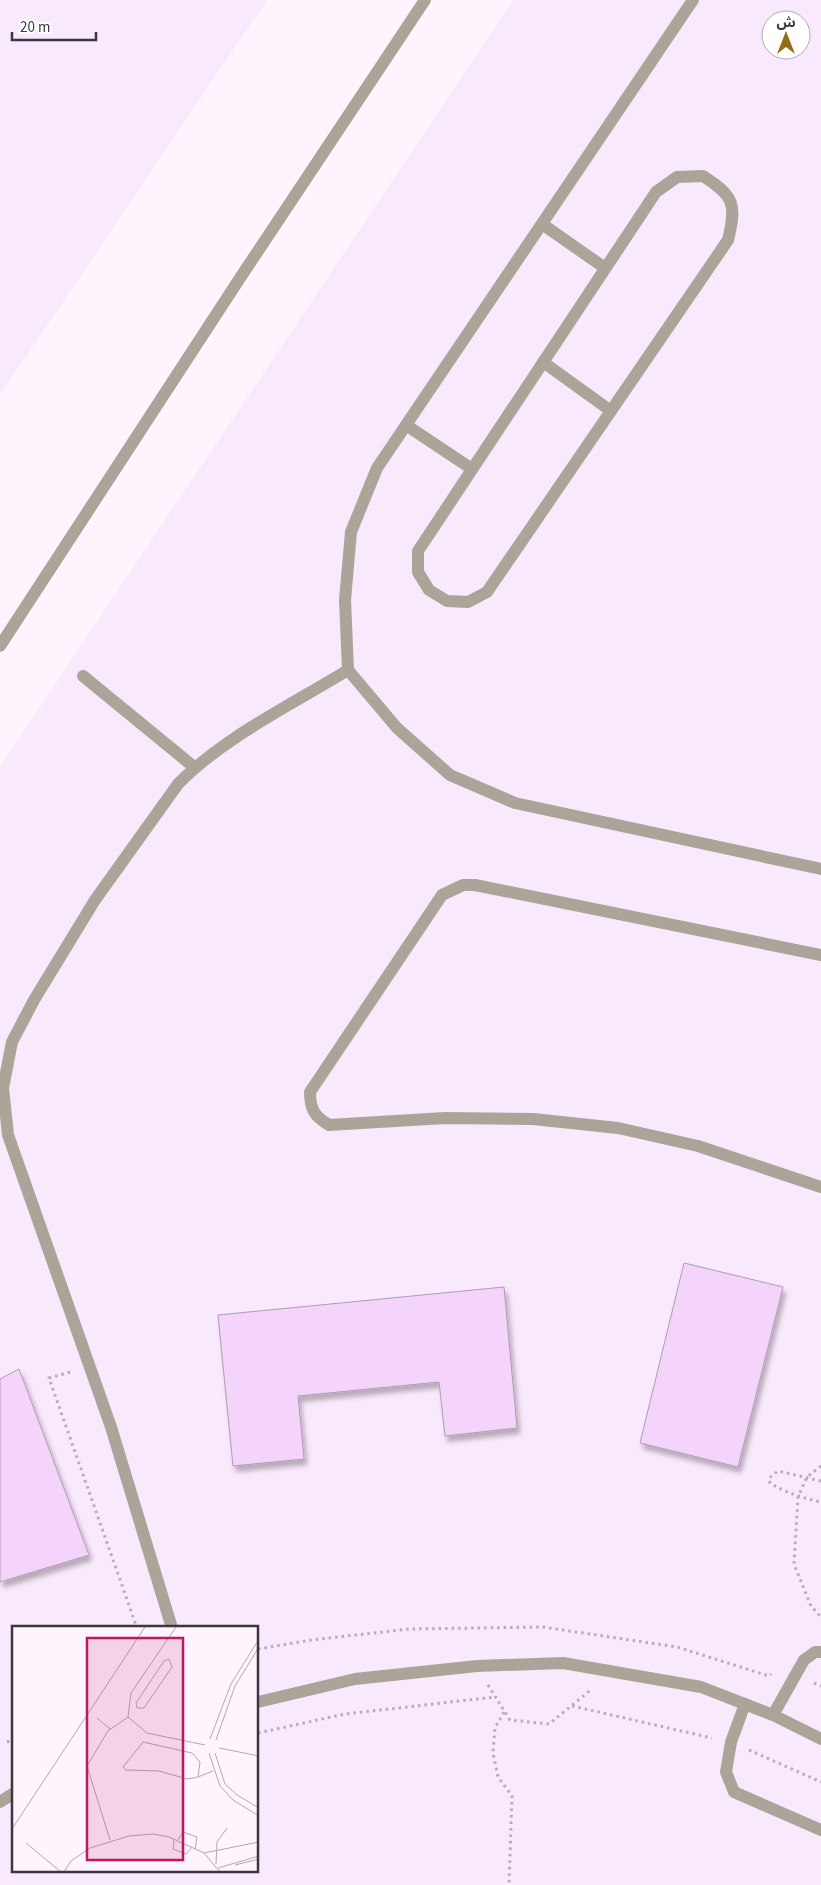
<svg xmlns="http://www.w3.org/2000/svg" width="821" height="1885" font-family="'Source Sans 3','Noto Sans Arabic',sans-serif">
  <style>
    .built { fill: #f9e9fc; fill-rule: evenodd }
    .building { fill: #f5d4fb; stroke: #af9bb3; filter: url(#shadow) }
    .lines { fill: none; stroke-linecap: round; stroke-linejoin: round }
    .path { stroke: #b6adb7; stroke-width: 3; stroke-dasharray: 2.5 4; stroke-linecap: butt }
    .service { stroke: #aba599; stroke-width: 12 }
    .minor { stroke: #aba599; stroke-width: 12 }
    .tertiary { stroke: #aba599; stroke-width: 12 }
    .inset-road { fill: none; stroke: #b0a8b2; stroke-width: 1 }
    .view { fill: #c2185b; fill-opacity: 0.15; stroke: #c2185b; stroke-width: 2.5 }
    .inset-edge { fill: none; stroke: #3d353f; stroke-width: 2.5 }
  </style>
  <defs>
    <filter id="shadow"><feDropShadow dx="3" dy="5.5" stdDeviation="2.5" flood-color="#0004"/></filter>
  </defs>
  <rect width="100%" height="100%" fill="#fdf4fe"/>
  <!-- built -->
  <g class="built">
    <polygon points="0,0 267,0 0,395"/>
    <path d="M513,0H821V1885H0V767ZM771,20H801V50H771ZM14,1628H258V1871H14Z"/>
  </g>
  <!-- building -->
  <g class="building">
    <polygon points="684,1263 783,1287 738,1467 640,1443"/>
    <polygon points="504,1287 517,1428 445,1436 439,1382 298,1396 304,1459 233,1466 218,1315"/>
    <polygon points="19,1369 89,1555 0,1582 0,1379"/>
  </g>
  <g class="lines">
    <!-- path -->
    <g class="path">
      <polyline points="70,1372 49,1378 137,1628"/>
      <polyline points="821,1466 807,1477 798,1497 794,1564 811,1606 821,1617"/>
      <path d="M821,1481L778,1471L769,1478L770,1483C786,1493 803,1498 821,1502"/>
      <polyline points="258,1649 311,1640 409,1629 543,1627 677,1647 769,1676 771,1674"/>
      <polyline points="814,1683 821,1686"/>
      <polyline points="488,1685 510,1720 549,1724 592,1689"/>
      <polyline points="572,1706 712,1738"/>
      <polyline points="504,1712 495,1728 493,1753 498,1777 512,1796 509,1885"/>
      <polyline points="258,1733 345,1714 495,1697"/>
      <polyline points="7,1742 14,1739"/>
      <polyline points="749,1750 821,1782"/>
    </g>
    <!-- service -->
    <g class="service">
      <path d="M703,176C734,196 737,204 728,240L487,592L468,602L447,601L429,590L418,572V551L656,192L677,177Z"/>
      <polyline points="542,224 605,268"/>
      <polyline points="543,362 611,411"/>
      <polyline points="406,425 472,469"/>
      <polyline points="83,676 194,767"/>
      <path d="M821,955L475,885H463L442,895L310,1092C310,1109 314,1116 329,1125L445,1118L533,1119L618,1128L698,1146L821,1187"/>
      <polyline points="745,1704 731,1742 726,1772 734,1792 821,1830"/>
      <polyline points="773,1715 804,1660 815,1652 821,1652"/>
    </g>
    <!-- minor -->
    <g class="minor">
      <polyline points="693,0 377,468 351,532 345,600 348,670 397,728 450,775 515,803 821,869"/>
      <path d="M172,1628L111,1427L8,1135L3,1088L12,1042L34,1000L95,900L178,784C224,737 291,705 348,670"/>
      <polyline points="258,1702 355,1679 477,1666 563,1663 701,1687 773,1715 821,1739"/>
      <polyline points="0,1802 14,1793"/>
    </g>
    <!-- tertiary -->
    <polyline class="tertiary" points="0,646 240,278 425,0"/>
  </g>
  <!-- overview -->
  <g transform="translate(12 1626)">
    <rect width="246" height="246" fill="#fdf4fe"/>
    <path class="inset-road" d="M164,1L119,67L116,91L135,107L193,119M157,33L160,41L132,82H125L124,77L152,35ZM85,92L98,103M198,113L219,58L247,13M204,114L223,60L247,21M207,122L247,130M197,127L208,160L221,174L247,190M203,127L213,158L225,169L247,182M186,151L188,136L180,127L131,116L111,141L114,144L147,145L175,153L186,151L201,145M0,203L133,1M162,213L161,223L174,228L180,221M98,214L75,140L96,105L116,91M166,214L171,206L185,211L183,223M14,217L49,246M192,227L247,216M204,238L205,216L215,202M223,239L247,233M206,242L247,230M52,246L59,235L78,222L117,210L141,208L157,211L192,227L208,246"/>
    <path class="view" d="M75,12H171V234H75Z"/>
    <rect width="246" height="246" class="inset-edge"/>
  </g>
  <!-- north arrow -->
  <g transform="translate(786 35)"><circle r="24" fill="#ffffff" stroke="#b1aeb2"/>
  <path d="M0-4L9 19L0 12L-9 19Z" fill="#916e14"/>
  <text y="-8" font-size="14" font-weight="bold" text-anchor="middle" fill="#3d353f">ش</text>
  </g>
  <!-- scale -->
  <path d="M12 32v8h84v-8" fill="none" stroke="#3d353f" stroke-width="2.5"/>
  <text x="20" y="32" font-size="15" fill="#3d353f" stroke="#ffffff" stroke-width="4" paint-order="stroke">20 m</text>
</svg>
